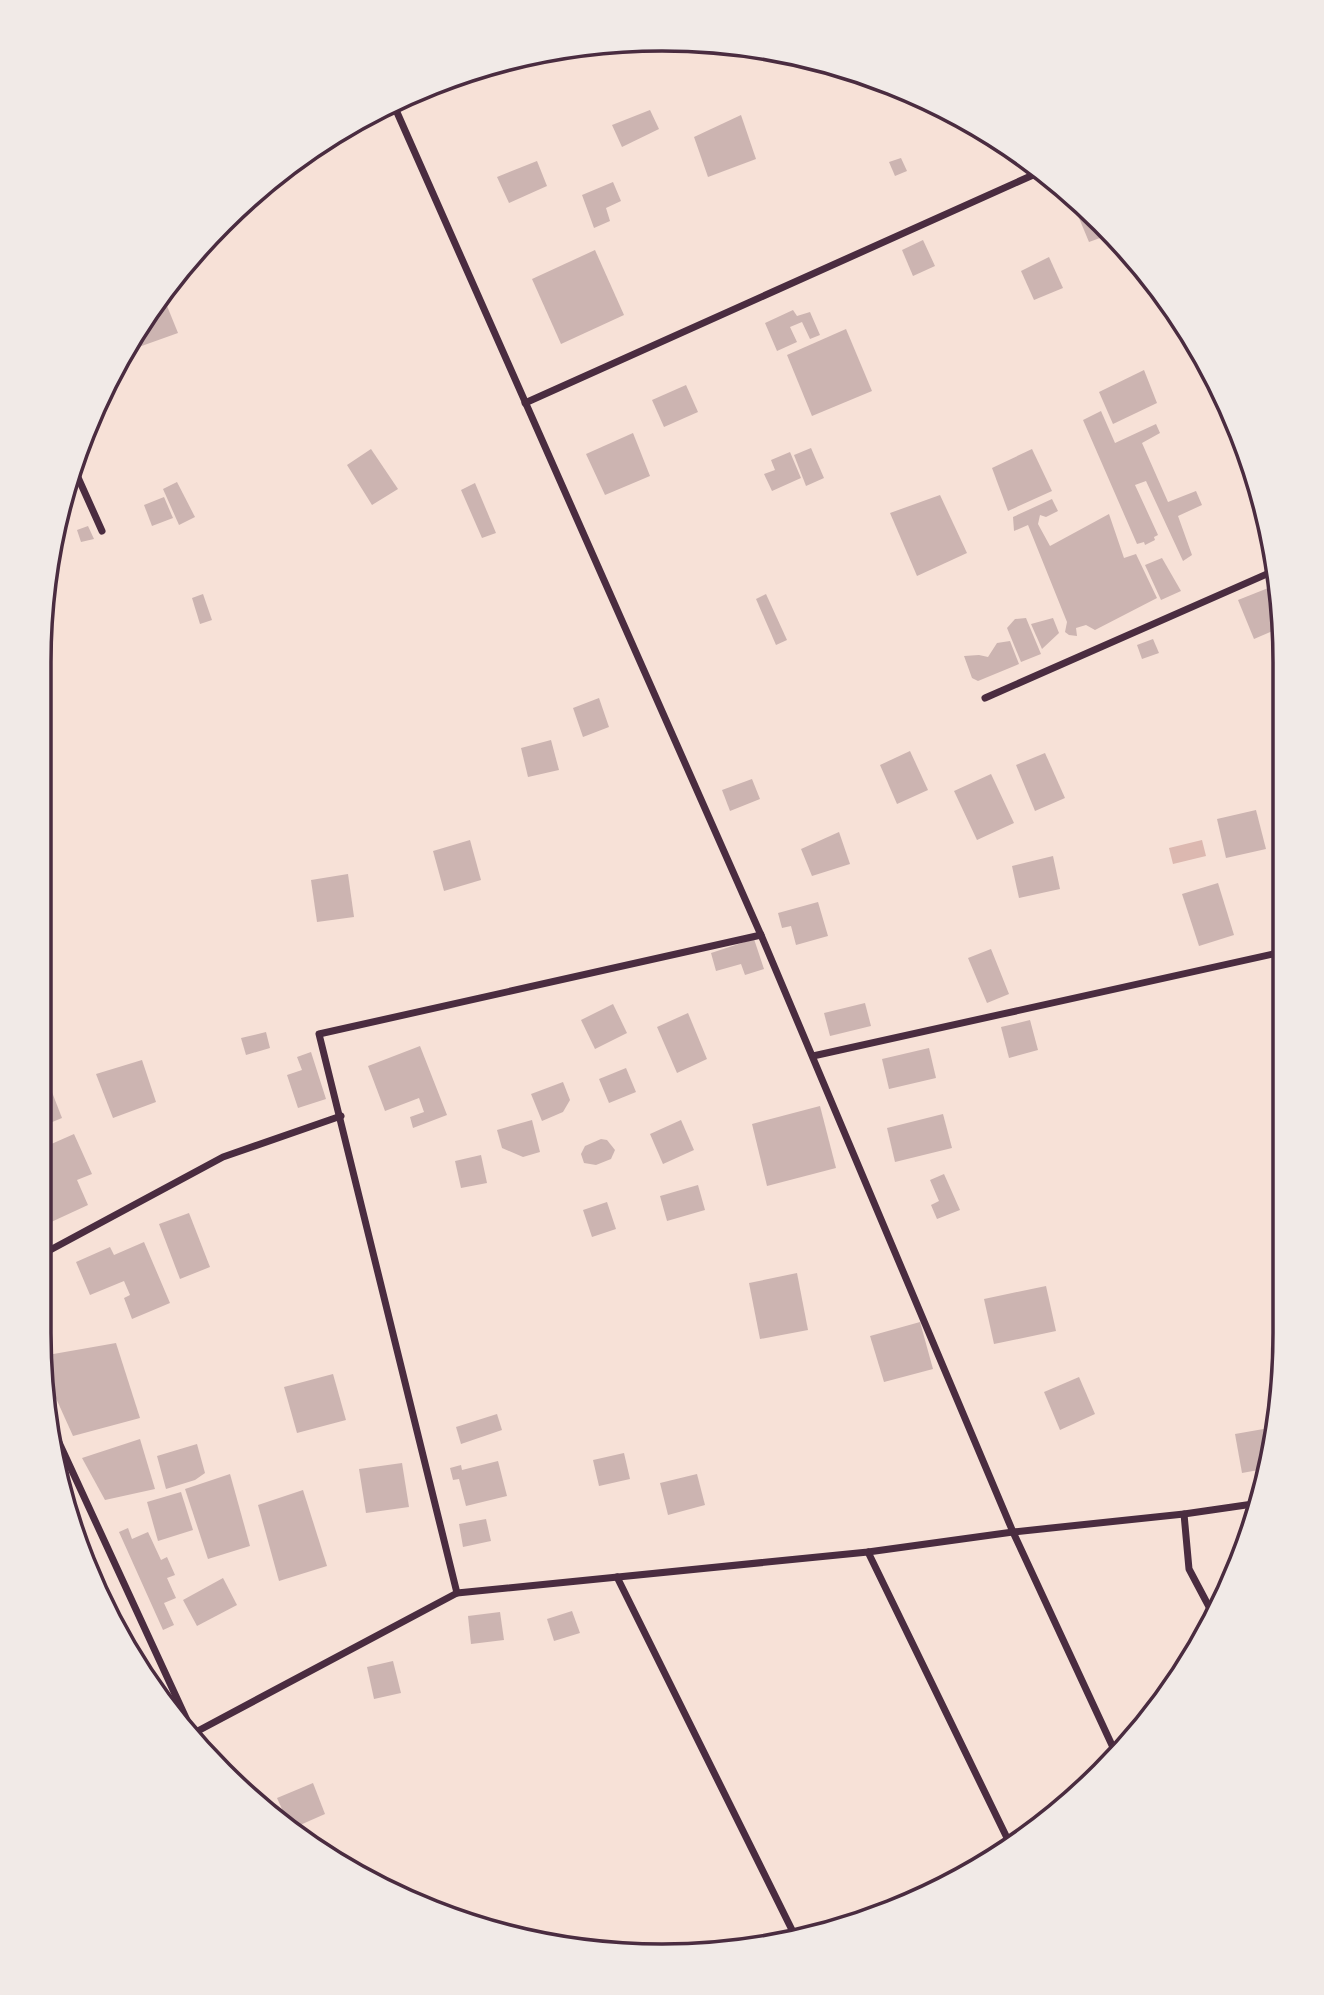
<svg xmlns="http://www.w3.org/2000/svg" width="1324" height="1995" font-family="'Crimson Pro',serif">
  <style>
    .water { fill: #dcb8b0 }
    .building { fill: #ccb4b1 }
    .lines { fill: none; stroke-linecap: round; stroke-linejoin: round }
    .minor { stroke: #4a2c40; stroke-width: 7 }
    .rim { fill: none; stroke: #4a2c40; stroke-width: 3.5 }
  </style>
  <rect width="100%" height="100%" fill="#f7e1d7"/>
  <!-- water -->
  <polygon class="water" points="1202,840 1206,856 1173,864 1169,848"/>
  <!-- building -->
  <g class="building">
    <polygon points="650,110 659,129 622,147 612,125"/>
    <polygon points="741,115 756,159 708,177 694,137"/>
    <polygon points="901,158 907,171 895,176 889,162"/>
    <polygon points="537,161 547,186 509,203 497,177"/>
    <polygon points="613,182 621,201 606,208 610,221 594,228 582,195"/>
    <polygon points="1072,193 1073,193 1111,234 1089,242 1069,194"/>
    <polygon points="923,240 935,266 913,276 902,250"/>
    <polygon points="595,250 624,315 561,344 532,279"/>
    <polygon points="1049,257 1063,288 1034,300 1021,271"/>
    <polygon points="163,296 178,333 136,348 134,340"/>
    <polygon points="793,310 797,316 810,312 820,335 810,339 802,322 790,327 797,342 777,351 765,323"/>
    <polygon points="846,329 872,391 812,416 787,355"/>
    <polygon points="1144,370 1157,403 1113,424 1099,392"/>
    <polygon points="686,385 698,412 664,427 652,400"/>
    <polygon points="1101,411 1115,443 1156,424 1160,433 1142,443 1168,502 1196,491 1202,505 1178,516 1192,555 1183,561 1146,481 1135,485 1158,535 1154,537 1155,540 1145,545 1144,542 1137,544 1083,420"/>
    <polygon points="633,433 650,476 605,495 586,454"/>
    <polygon points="811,448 824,478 806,486 794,455"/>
    <polygon points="371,449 398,489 372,505 347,465"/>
    <polygon points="1032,449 1052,491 1008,511 992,468"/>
    <polygon points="790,452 801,478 772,491 764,474 775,470 771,460"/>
    <polygon points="177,482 195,517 179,525 163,489"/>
    <polygon points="475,483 496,533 482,538 461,490"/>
    <polygon points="940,495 967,553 917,576 890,513"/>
    <polygon points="164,497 173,518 152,526 144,505"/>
    <polygon points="1052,499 1058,511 1046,517 1040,515 1038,524 1050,546 1109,514 1124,558 1136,554 1157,598 1095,630 1086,625 1076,628 1077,636 1069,635 1065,632 1067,622 1028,525 1014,531 1013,517"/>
    <polygon points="88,526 94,539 81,542 77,530"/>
    <polygon points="1162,558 1181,591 1161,600 1145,565"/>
    <polygon points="1278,584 1284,626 1254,639 1238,600"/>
    <polygon points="203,594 212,620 200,624 192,598"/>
    <polygon points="766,594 787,640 776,645 756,599"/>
    <polygon points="1026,618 1041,654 1021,662 1007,628 1015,619"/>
    <polygon points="1053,618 1059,633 1042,649 1031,624"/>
    <polygon points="1153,639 1159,653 1142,659 1137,645"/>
    <polygon points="1010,641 1019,664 978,681 972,678 964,656 979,655 988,657 997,643"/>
    <polygon points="599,698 609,727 583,737 573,708"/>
    <polygon points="551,740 559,770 528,777 521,748"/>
    <polygon points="910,751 928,790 897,804 880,765"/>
    <polygon points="1045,753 1065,798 1035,811 1016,765"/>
    <polygon points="991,774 1014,823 977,840 954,791"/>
    <polygon points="752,779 760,799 730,811 722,790"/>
    <polygon points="1256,810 1266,849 1226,858 1217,819"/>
    <polygon points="839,832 850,864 812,876 801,849"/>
    <polygon points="470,840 481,880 444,891 433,851"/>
    <polygon points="1053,856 1060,889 1019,898 1012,866"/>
    <polygon points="348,874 354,917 317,922 311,880"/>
    <polygon points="1218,883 1234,935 1199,946 1182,894"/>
    <polygon points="818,902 828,936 796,945 791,926 782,928 778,913"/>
    <polygon points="754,939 764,969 745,975 741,964 716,971 711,953"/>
    <polygon points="991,949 1009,994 987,1003 968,958"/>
    <polygon points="865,1003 871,1026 830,1036 824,1013"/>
    <polygon points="613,1004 627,1033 595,1049 581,1020"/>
    <polygon points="688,1013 707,1059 677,1073 657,1027"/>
    <polygon points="1030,1020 1038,1050 1009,1058 1001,1027"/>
    <polygon points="266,1032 270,1048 246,1055 241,1038"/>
    <polygon points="420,1046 447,1115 413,1128 410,1117 424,1112 419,1098 385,1111 368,1066"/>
    <polygon points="929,1048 936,1078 889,1089 882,1059"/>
    <polygon points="311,1052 326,1099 298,1108 287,1075 302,1070 297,1057"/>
    <polygon points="142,1060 156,1102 113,1118 96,1074"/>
    <polygon points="626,1068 636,1092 609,1103 599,1079"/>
    <polygon points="43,1069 62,1118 40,1127 40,1070"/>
    <polygon points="563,1082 570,1100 563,1112 542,1121 531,1094"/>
    <polygon points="820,1106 836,1168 767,1186 752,1124"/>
    <polygon points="943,1114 952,1148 895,1162 887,1128"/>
    <polygon points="532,1120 540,1152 523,1157 502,1148 497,1130"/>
    <polygon points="681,1120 694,1150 663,1164 650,1134"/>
    <polygon points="74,1134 92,1174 77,1180 88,1205 49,1223 39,1202 40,1149"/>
    <polygon points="601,1139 607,1140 615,1150 611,1159 596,1165 584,1163 581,1154 585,1146"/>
    <polygon points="481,1155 487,1183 461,1188 455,1161"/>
    <polygon points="944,1174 960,1210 937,1219 931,1205 939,1201 930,1180"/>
    <polygon points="698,1185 705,1210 667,1221 660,1196"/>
    <polygon points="607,1202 616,1229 592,1237 583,1210"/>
    <polygon points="189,1213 210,1267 180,1279 159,1224"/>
    <polygon points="144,1242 170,1303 132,1319 124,1298 130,1295 124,1281 90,1295 76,1262 110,1247 114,1255"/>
    <polygon points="797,1273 808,1330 760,1339 749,1283"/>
    <polygon points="1046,1286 1056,1331 994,1344 984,1299"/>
    <polygon points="920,1322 933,1369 884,1382 870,1336"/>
    <polygon points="116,1343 140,1418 73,1436 46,1376 42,1356"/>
    <polygon points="333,1374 346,1420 297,1433 284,1387"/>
    <polygon points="1079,1377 1095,1414 1060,1430 1044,1392"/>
    <polygon points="497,1414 502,1430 461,1444 456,1427"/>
    <polygon points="1275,1427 1264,1469 1242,1473 1235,1434"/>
    <polygon points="140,1439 155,1489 105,1500 82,1458"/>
    <polygon points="197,1444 205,1473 195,1480 166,1489 157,1456"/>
    <polygon points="624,1453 630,1479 599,1486 593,1460"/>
    <polygon points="498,1461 507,1496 466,1506 459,1479 453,1480 450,1468 461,1465 462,1470"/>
    <polygon points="402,1463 409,1507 366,1513 359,1469"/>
    <polygon points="230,1474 250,1546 208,1559 185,1489"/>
    <polygon points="697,1474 705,1505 668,1515 660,1483"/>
    <polygon points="303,1490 327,1566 279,1581 258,1505"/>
    <polygon points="181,1492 193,1530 158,1541 147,1502"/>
    <polygon points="486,1519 491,1541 463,1547 459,1524"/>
    <polygon points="128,1528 132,1539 148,1532 161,1560 167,1557 175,1575 167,1578 176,1598 164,1603 174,1625 163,1630 119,1532"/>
    <polygon points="223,1578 237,1605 197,1626 183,1600"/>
    <polygon points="572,1611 580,1633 554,1641 547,1619"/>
    <polygon points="500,1612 504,1640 471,1644 468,1616"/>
    <polygon points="393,1661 401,1693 374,1699 367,1667"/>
    <polygon points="313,1783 325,1814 291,1829 277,1798"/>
  </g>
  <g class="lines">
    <!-- minor -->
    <g class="minor">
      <polyline points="392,101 761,935 1013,1532 1117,1756"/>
      <polyline points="525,403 1042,171"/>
      <polyline points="76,473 102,531"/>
      <polyline points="985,698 1276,570"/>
      <polyline points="813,1056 1282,952"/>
      <polyline points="39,1256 223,1157 341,1116"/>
      <polyline points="56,1436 192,1731"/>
      <polyline points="1184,1514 1189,1569 1215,1618"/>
      <polyline points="868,1552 1010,1844"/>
      <polyline points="617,1577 796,1938"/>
      <polyline points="457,1593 319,1034 761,935"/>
      <polyline points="194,1733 457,1593 868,1552 1013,1532 1184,1514 1253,1504"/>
    </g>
  </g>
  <!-- crop -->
  <path d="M0 0H1324V1995H0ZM662 51H662A611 611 0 0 1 1273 662V1333A611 611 0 0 1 662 1944H662A611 611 0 0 1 51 1333V662A611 611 0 0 1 662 51Z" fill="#f1eae7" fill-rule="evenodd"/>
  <path class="rim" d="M662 51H662A611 611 0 0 1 1273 662V1333A611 611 0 0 1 662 1944H662A611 611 0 0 1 51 1333V662A611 611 0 0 1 662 51Z"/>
</svg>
